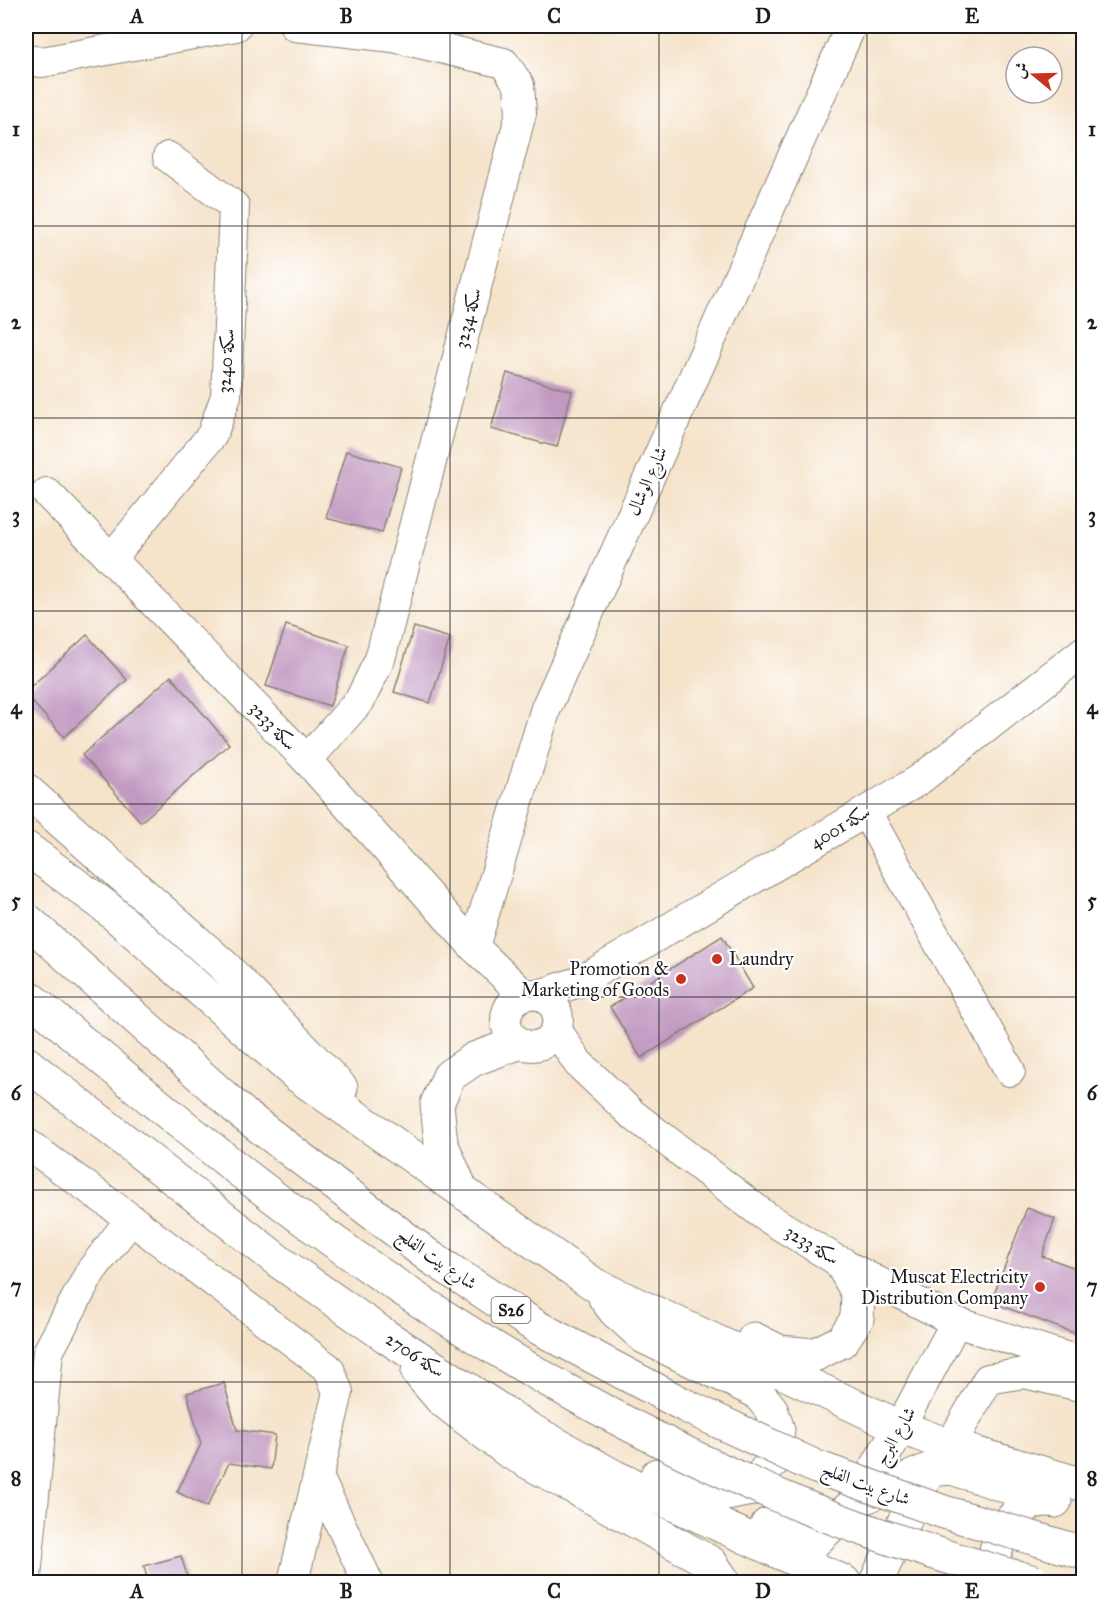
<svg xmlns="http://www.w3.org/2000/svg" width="1109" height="1608" font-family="'IM FELL Great Primer',Amiri,serif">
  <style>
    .building { fill: #c199c1 }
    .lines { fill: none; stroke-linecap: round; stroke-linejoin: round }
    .minor-casing { stroke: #888073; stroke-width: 32 }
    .major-casing { stroke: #888073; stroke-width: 35 }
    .minor { stroke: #fff; stroke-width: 30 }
    .major { stroke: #fff; stroke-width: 33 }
    .major-bridge-casing { stroke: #888073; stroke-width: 35; stroke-linecap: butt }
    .major-bridge { stroke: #fff; stroke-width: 33 }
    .grid { fill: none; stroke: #1c1c1c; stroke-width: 1.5; stroke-opacity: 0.55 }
    .poi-dot { fill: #c8321e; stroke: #fff; stroke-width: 2 }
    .labels { text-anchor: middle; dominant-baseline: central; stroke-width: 4.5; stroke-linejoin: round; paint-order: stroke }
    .shield { fill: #fff; stroke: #606060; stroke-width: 1.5 }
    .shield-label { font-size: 16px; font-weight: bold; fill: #1c1c1c }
    .street-label { font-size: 18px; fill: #1c1c1c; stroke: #fff }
    .poi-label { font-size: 18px; fill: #1c1c1c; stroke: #fff; text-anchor: end }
    .neatline { fill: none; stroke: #1c1c1c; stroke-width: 2 }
    .grid-label { font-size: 20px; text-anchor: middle; font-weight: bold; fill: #1c1c1c }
  </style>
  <rect width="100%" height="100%" fill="#fff"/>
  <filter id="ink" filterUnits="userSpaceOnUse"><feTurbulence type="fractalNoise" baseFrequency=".0167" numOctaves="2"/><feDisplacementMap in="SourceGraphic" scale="12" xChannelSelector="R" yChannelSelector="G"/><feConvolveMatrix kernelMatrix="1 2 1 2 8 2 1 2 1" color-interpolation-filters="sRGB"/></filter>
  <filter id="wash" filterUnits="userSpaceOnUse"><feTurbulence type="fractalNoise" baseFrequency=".008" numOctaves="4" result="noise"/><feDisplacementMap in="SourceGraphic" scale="24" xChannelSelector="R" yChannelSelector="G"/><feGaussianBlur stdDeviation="1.35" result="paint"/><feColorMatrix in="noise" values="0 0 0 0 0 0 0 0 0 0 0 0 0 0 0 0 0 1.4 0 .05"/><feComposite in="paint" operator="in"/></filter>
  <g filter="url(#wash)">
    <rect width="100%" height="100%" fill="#f5e3ca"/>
    <g id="blocks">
      <!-- building -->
      <g class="building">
        <polygon points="507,373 572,391 557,447 491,429"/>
        <polygon points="346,451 401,467 382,533 326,518"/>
        <polygon points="286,625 349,645 330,706 266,686"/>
        <polygon points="414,627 450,638 430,703 394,692"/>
        <polygon points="87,635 127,680 64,737 26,695 26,691"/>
        <polygon points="171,676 229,744 141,822 82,755"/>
        <polygon points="722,936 753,988 641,1058 610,1007"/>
        <polygon points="1027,1208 1055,1219 1042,1256 1084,1271 1084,1337 991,1302"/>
        <polygon points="224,1383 237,1430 275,1435 271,1469 229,1463 207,1507 177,1492 201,1444 187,1393"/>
        <polygon points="181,1556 189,1582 148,1582 144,1566"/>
      </g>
    </g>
  </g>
  <g filter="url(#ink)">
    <use href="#blocks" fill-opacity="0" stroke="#888073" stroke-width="1.5"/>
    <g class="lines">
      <defs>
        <g id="minor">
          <polyline points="295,26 393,37 504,63 519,85 521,113 380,659 360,700 307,760"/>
          <polyline points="26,60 42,62 236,26"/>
          <polyline points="47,493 307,760 474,947 524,995"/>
          <polyline points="111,559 212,435 226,396 234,206 168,157"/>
          <polyline points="866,812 1010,1071"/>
          <polyline points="474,947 546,708 851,26"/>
          <circle cx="532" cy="1020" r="26"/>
          <polyline points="539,995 581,981 919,780 1084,651"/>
          <polyline points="556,1029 578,1063 632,1114 765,1216 841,1263 956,1322 1084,1363"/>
          <polyline points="26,1143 131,1219 329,1369 338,1392 293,1582"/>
          <polyline points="900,1427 956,1322"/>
          <polyline points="950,1446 988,1379 1024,1373 1084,1387"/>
          <polyline points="318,1477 368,1582"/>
          <polyline points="26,1577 48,1352 91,1271 131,1219"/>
        </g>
        <g id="major">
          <polyline points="26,790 224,966 341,1088"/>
          <polyline points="26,848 105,906 298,1076 595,1285 900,1427 950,1446 1084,1485"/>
          <polyline points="26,1063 281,1263 387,1337 529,1429 615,1477 844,1582"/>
          <polyline points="461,1189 441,1143 437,1104 449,1076 474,1059 518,1043"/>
          <polyline points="605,1298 615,1311 644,1337 757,1392 771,1409 778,1430 773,1461 751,1489 726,1494 686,1489 657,1475"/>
          <polyline points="754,1339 780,1352 814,1355 842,1341 857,1319 858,1293 841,1263"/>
          <polyline points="418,1372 442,1400 508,1451 711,1563 724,1582"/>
          <polyline points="855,1505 900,1427"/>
          <polyline points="767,1525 800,1540 815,1541 858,1500 928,1470 952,1468 1044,1499"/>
          <polyline points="876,1582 926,1475"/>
          <path d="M993,1582C988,1549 1015,1492 1055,1501"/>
        </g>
      </defs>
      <!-- minor casing -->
      <use href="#minor" class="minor-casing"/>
      <!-- major casing -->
      <use href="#major" class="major-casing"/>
      <!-- minor -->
      <use href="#minor" class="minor"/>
      <!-- major -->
      <use href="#major" class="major"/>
      <defs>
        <g id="major-bridge">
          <polyline points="26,919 243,1114 430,1257 537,1327 686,1406 816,1467 944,1512 1084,1553"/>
          <path d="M26,995C120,1073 213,1153 311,1225C462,1336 626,1432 798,1504C875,1536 954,1560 1034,1582"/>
        </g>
      </defs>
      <!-- major-bridge casing -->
      <use href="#major-bridge" class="major-bridge-casing"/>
      <!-- major-bridge -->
      <use href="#major-bridge" class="major-bridge"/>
    </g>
  </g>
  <!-- grid -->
  <path class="grid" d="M242,26V1582M450,26V1582M659,26V1582M867,26V1582M26,226H1084M26,418H1084M26,611H1084M26,804H1084M26,997H1084M26,1190H1084M26,1382H1084"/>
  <!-- markers -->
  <g class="poi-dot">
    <circle cx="717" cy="959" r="6"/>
    <circle cx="681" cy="979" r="6"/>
    <circle cx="1040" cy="1287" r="6"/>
  </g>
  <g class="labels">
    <!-- shield labels -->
    <rect class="shield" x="491.5" y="1297" width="39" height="26" rx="4.5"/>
    <g class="shield-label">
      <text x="511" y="1310">S26</text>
    </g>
    <!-- street labels -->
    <g class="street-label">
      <text transform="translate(468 318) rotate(-76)">سكة 3234</text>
      <text transform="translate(226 361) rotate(-86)">سكة 3240</text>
      <text transform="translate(647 481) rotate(-66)">شارع الوشال</text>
      <text transform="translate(273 726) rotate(46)">سكة 3233</text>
      <text transform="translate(840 827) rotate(-31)">سكة 4001</text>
      <text transform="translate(812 1245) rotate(31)">سكة 3233</text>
      <text transform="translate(437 1259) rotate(35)">شارع بيت الفلج</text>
      <text transform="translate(415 1355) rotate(33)">سكة 2706</text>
      <text transform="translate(895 1436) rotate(-60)">شارع البرج</text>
      <text transform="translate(866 1484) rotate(20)">شارع بيت الفلج</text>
    </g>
    <!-- poi labels -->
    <g class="poi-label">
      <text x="729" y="959" text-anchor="start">Laundry</text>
      <text x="669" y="969">Promotion &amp;<tspan x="669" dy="21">Marketing of Goods</tspan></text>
      <text x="1028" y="1277">Muscat Electricity<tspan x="1028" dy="21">Distribution Company</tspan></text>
    </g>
  </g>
  <!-- margin -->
  <rect width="1109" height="1608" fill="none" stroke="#fff" stroke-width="66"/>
  <!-- north arrow -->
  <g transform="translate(1034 75) rotate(289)"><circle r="28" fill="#ffffff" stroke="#a4a4a4" stroke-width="1.5"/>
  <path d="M0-4.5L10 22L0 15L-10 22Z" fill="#c8321e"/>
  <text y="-9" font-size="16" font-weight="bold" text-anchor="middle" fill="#1c1c1c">ش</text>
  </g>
  <rect x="33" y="33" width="1043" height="1542" class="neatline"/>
  <g class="grid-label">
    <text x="137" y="23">A</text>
    <text x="346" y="23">B</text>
    <text x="554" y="23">C</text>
    <text x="763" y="23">D</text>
    <text x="972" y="23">E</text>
    <text x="16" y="136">1</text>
    <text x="1092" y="136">1</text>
    <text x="16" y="329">2</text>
    <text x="1092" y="329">2</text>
    <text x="16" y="522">3</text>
    <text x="1092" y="522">3</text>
    <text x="16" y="714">4</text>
    <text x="1092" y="714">4</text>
    <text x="16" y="907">5</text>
    <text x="1092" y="907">5</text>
    <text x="16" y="1100">6</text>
    <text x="1092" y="1100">6</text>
    <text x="16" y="1293">7</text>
    <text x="1092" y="1293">7</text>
    <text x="16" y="1485">8</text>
    <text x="1092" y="1485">8</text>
    <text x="137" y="1598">A</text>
    <text x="346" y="1598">B</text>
    <text x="554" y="1598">C</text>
    <text x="763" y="1598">D</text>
    <text x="972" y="1598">E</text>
  </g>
</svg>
